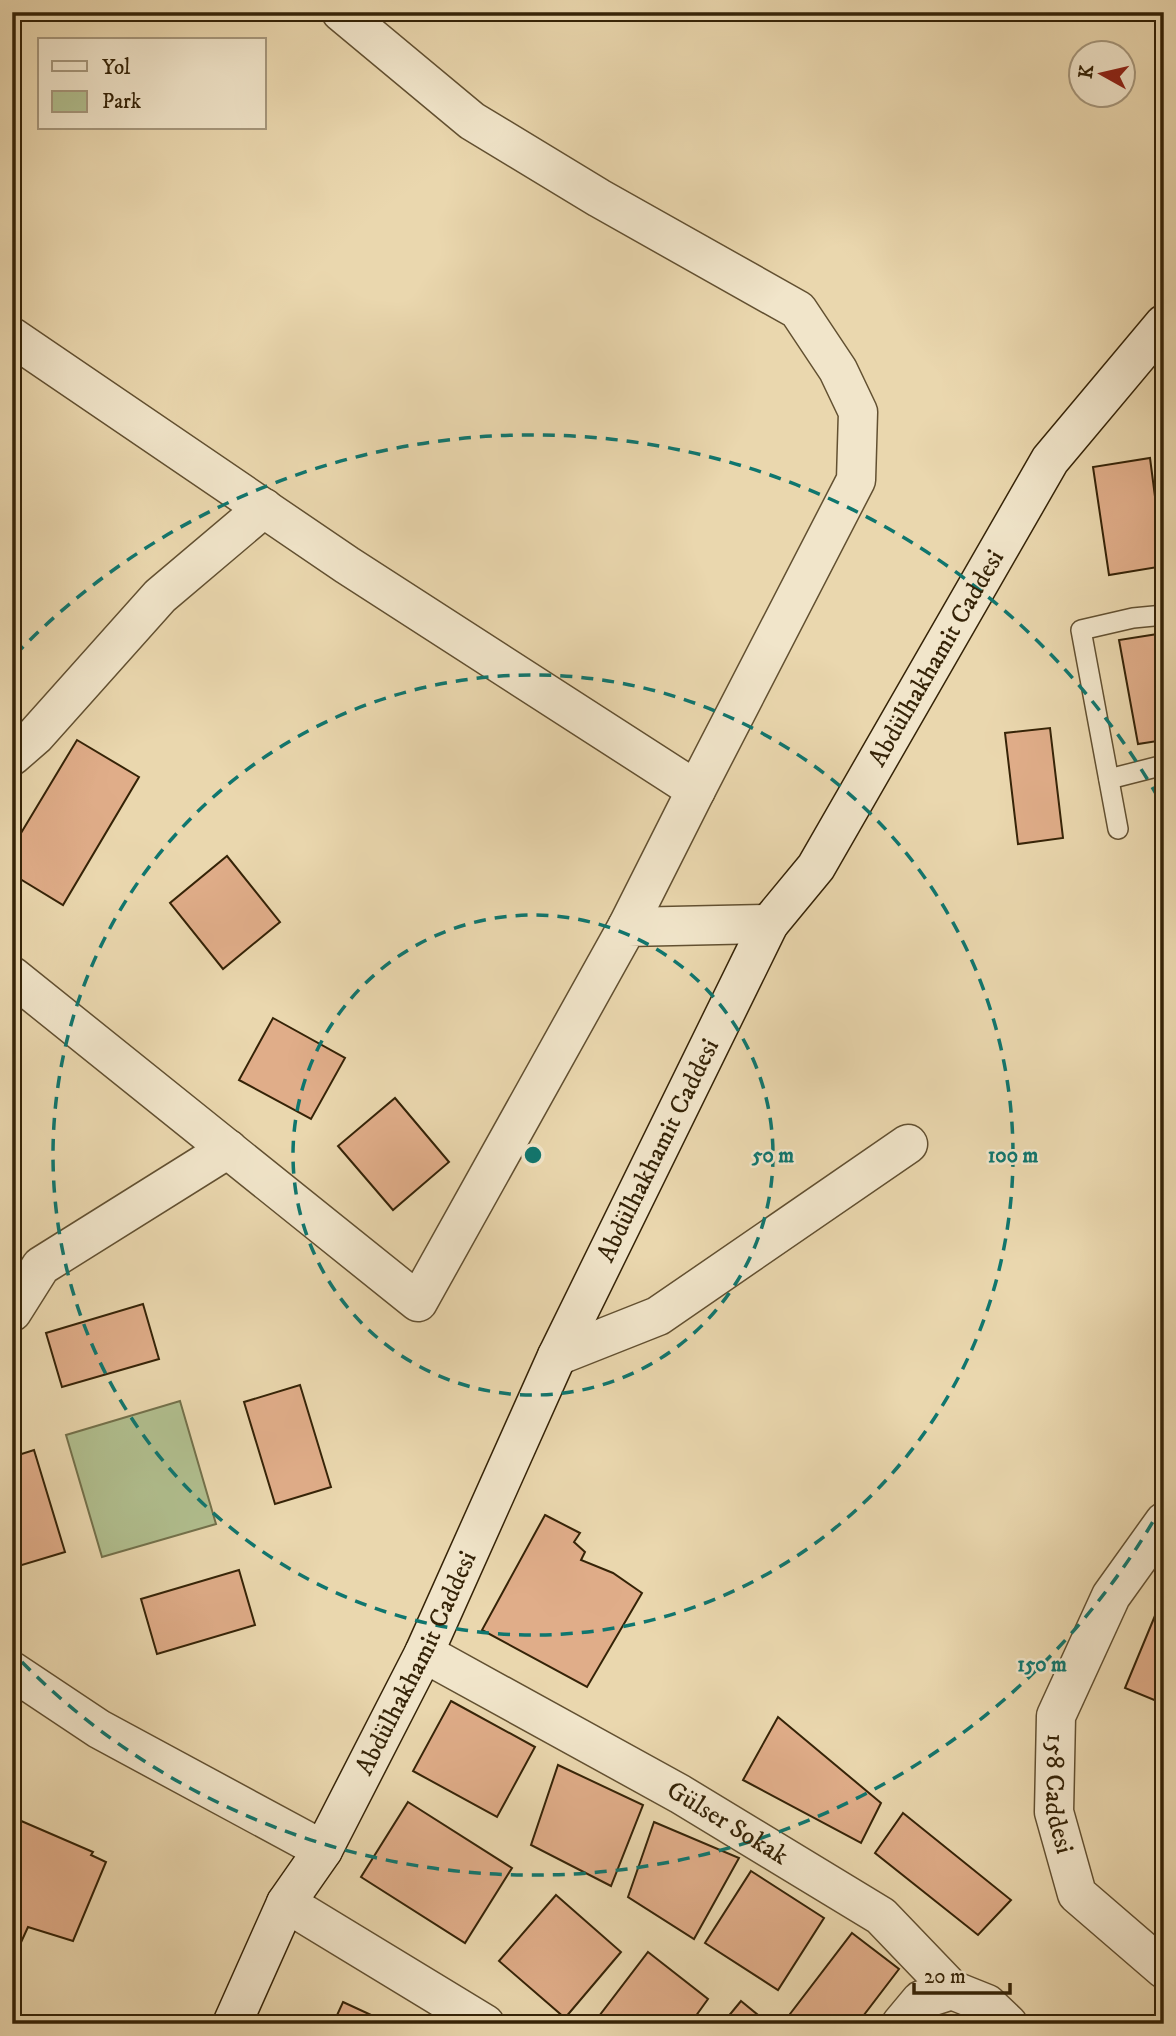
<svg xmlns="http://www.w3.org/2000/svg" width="1176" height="2036" font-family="'IM FELL DW Pica',serif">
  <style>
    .green { fill: #b1bf8f; stroke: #73714b; stroke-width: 2 }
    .building { fill: #e0ad89; stroke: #352307; stroke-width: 2 }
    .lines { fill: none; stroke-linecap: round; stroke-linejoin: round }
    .service-casing { stroke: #625031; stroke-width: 22 }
    .minor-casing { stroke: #625031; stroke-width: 41 }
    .secondary-casing { stroke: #352307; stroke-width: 41 }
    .service { stroke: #f1e5ca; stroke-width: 19 }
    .minor { stroke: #f1e5ca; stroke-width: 38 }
    .secondary { stroke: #f1e5ca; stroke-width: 38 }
    .ring { fill: none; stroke: #0f766e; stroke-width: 3.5; stroke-dasharray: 12 9 }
    .labels { text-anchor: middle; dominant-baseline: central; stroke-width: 5; stroke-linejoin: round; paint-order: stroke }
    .street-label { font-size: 26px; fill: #352307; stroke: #f1e5ca }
    .centre { fill: #0f766e; stroke: #f1e5ca; stroke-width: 3.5 }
    .ring-label { font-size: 21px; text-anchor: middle; font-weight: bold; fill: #0f766e; stroke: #f1e5ca; stroke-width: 5; stroke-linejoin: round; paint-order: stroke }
  </style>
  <rect width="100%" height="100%" fill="#ead7ae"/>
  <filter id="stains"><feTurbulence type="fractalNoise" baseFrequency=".00286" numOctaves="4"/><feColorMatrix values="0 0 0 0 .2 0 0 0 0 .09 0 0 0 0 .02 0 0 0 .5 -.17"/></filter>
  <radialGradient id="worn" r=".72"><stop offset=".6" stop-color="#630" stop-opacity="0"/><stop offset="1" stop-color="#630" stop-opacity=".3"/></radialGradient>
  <!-- green -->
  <polygon class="green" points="180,1401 216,1524 102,1557 66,1435"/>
  <!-- building -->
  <g class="building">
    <polygon points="1150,458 1164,566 1109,575 1093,467"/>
    <polygon points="1164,633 1164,740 1138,744 1119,640"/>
    <polygon points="1050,728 1063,838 1018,844 1005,733"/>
    <polygon points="77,740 139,777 63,905 12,874 12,848"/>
    <polygon points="227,856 280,922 223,969 170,903"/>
    <polygon points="273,1018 345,1058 311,1119 239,1080"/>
    <polygon points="395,1098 449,1162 393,1210 338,1146"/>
    <polygon points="143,1304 159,1359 62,1387 46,1333"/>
    <polygon points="300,1385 331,1487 275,1504 244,1402"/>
    <polygon points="34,1450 65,1552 12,1568 12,1457"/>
    <polygon points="545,1515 580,1533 574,1542 585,1552 581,1560 613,1573 642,1593 587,1687 482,1630"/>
    <polygon points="239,1570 255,1625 157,1654 141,1599"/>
    <polygon points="1164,1594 1164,1704 1125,1688"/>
    <polygon points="451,1701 535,1747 497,1817 413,1771"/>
    <polygon points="778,1717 881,1803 861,1843 743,1780"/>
    <polygon points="558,1765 643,1805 611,1886 531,1845"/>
    <polygon points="408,1802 512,1868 465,1943 361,1877"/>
    <polygon points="903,1813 1011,1900 978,1935 875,1853"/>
    <polygon points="12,1817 93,1852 91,1855 106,1862 73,1941 28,1927 12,1962"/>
    <polygon points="654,1822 739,1858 694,1939 628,1897"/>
    <polygon points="751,1871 824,1918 778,1990 705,1943"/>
    <polygon points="556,1895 621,1952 565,2018 499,1961"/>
    <polygon points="852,1933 899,1969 857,2024 803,2024 790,2014"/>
    <polygon points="648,1952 708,1999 690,2024 593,2024"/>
    <polygon points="741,2001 769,2024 722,2024"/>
    <polygon points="343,2002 382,2020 380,2024 333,2024"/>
  </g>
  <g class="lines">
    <defs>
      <g id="service">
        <polyline points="1109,779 1164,765"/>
        <polyline points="1118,829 1081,630 1133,618 1164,615"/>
      </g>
      <g id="minor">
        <polyline points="341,12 472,121 599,198 798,310 838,370 858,412 856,480 696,790"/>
        <polyline points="12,337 347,565 696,790 627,927"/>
        <polyline points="12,756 35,736 160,596 264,508"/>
        <polyline points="12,976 418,1302 627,927 769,924"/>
        <polyline points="12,1312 41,1266 228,1149"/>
        <polyline points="557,1356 658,1316 908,1144"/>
        <path id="s1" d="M1164,1522L1111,1596L1056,1716L1054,1812L1077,1894L1164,1969"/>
        <path id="s2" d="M424,1653L680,1794L881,1916L952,1990L987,2004L1008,2024"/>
        <polyline points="12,1671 99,1729 323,1850"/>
        <polyline points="286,1903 485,2024"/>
        <polyline points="901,2024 921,2000 952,1990"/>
      </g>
      <g id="secondary">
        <path id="s3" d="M232,2024L286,1903L323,1850L424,1653L557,1356L769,924L816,867L1050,460L1164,324"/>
      </g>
    </defs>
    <!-- service casing -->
    <use href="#service" class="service-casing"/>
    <!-- minor casing -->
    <use href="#minor" class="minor-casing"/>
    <!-- secondary casing -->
    <use href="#secondary" class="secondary-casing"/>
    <!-- service -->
    <use href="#service" class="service"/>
    <!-- minor -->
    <use href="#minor" class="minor"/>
    <!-- secondary -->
    <use href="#secondary" class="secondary"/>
  </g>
  <!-- distance rings -->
  <g class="ring">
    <circle cx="533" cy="1155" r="240"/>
    <circle cx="533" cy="1155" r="480"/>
    <path d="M1163 1504A720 720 0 0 1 15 1655M15 655A720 720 0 0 1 1163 806"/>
  </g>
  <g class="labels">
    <!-- street labels -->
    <g class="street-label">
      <text stroke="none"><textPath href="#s3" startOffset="1540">Abdülhakhamit Caddesi</textPath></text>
      <text stroke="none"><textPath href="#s3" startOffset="973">Abdülhakhamit Caddesi</textPath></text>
      <text stroke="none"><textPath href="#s3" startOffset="406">Abdülhakhamit Caddesi</textPath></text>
      <text stroke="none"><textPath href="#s1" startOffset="301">158 Caddesi</textPath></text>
      <text stroke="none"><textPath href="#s2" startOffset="348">Gülser Sokak</textPath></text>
    </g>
  </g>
  <circle cx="533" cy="1155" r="10" class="centre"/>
  <g class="ring-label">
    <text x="773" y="1162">50 m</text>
    <text x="1013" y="1162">100 m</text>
    <text x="1042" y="1671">150 m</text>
  </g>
  <!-- margin -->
  <rect width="1176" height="2036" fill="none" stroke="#ead7ae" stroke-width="42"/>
  <rect x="14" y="14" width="1148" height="2008" fill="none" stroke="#352307" stroke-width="3.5"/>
  <rect x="21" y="21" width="1134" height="1994" fill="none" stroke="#352307" stroke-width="2"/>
  <!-- legend -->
  <rect x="38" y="38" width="228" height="91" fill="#f1e5ca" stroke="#a6977c" stroke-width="2"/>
  <rect x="52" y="61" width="35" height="10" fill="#f1e5ca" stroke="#a6977c" stroke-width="2"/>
  <text x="102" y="74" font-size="21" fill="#352307">Yol</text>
  <rect x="52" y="91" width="35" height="21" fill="#b1bf8f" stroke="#a6977c" stroke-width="2"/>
  <text x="102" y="108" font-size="21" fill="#352307">Park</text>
  <!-- north arrow -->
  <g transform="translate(1102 74) rotate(278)"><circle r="33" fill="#f1e5ca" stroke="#a6977c" stroke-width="2"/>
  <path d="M0-5L12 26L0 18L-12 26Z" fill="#8f2418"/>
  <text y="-10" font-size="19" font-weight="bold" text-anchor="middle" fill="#352307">K</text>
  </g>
  <!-- scale -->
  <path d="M914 1983v10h96v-10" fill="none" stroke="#352307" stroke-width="3.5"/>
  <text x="924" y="1983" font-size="21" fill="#352307" stroke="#f1e5ca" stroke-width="5" paint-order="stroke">20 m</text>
  <rect width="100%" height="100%" filter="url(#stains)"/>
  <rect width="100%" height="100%" fill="url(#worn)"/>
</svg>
